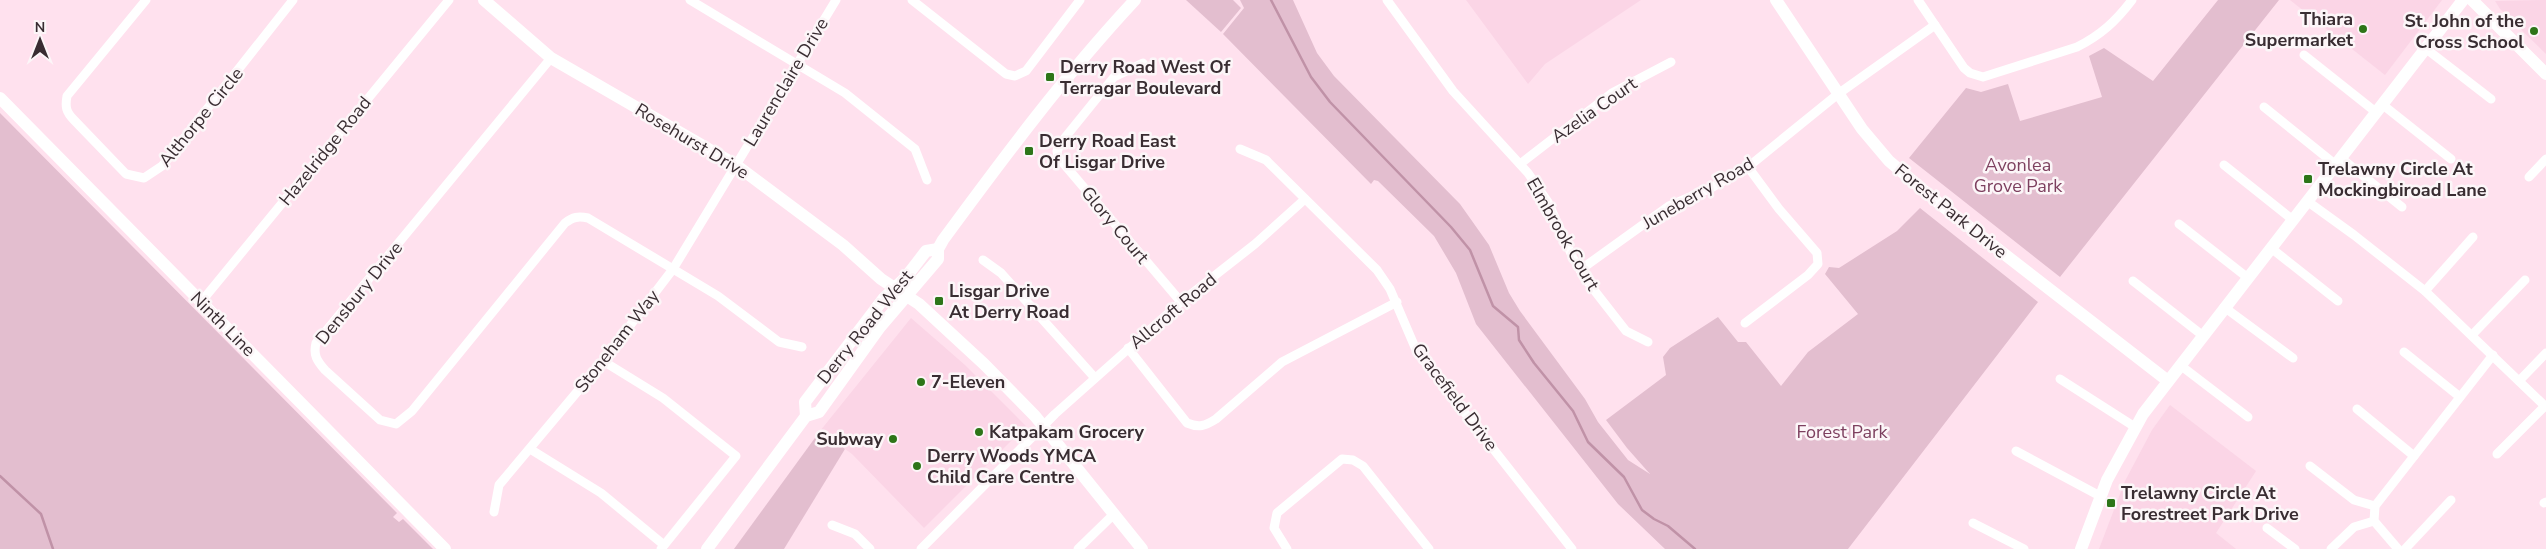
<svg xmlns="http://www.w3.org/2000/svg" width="2546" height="549" font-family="'Nunito Sans',sans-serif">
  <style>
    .built { fill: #fbd5e6 }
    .green { fill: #e3becf }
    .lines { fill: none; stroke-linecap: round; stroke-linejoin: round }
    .stream { stroke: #c092a7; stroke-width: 2.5 }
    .street { stroke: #fff; stroke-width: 9 }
    .secondary { stroke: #fff; stroke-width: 12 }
    .poi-dot { fill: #2d7518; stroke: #fcf6f8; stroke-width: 2 }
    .labels { text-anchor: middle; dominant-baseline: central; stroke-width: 5; stroke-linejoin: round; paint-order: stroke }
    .poi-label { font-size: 18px; font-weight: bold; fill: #392d32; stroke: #fcf6f8; text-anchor: start }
    .street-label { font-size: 18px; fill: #392d32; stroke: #fcf6f8 }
    .park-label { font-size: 18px; fill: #7d405f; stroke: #fcf6f8 }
  </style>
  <rect width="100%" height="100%" fill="#ffe1ee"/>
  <!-- built -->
  <g class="built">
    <polygon points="1466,0 1641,0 1545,64 1528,84"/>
    <polygon points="2290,0 2442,0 2385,75"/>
    <polygon points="2546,0 2546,54 2500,9 2495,1"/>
    <polygon points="911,318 965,365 1026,426 924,528 852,454 820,431"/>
    <polygon points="2170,405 2256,471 2216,533 2236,549 2099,549 2125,481 2152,430"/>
  </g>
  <!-- green -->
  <g class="green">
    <polygon points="1186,0 1233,0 1241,8 1221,32"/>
    <polygon points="1240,0 1293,0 1317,53 1334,76 1460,204 1489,245 1509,293 1520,311 1585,399 1598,422 1628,460 1650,474 1627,448 1606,420 1666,375 1663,357 1670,348 1718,317 1738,342 1746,342 1781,386 1808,352 1858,314 1825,274 1829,267 1839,268 1897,231 1920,208 2038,302 1848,549 1665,549 1618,504 1476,324 1456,273 1434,236 1378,181 1374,180 1371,184 1223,34 1244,8"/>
    <polygon points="2218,0 2279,0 2060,277 1909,158 1966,88 1981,92 2008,84 2020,121 2102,97 2089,56 2104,48 2153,81"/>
    <polygon points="0,113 397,513 393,517 399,522 403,519 433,549 0,549"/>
    <polygon points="820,431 845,449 784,549 734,549"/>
  </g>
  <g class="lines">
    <!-- stream -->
    <g class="stream">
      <polyline points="1271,0 1311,77 1330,102 1451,227 1470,250 1493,306 1518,327 1519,340 1534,363 1573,411 1588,442 1624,477 1642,510 1654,519 1668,526 1695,549"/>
      <polyline points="0,476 41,514 53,549"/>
    </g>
    <!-- street -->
    <g class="street">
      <path d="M146,0L67,96C65,107 66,112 74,120L126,174L144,178L162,166L293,0"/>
      <polyline points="690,0 845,93 915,149 927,180"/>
      <polyline points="912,0 1006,74 1015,76 1026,71 1080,0"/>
      <polyline points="1387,0 1453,91 1528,173 1548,202 1573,258 1587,281 1626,331 1648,342"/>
      <path d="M1918,0L1964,68L1970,73L1983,77L2077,47C2101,35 2116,21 2132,0"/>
      <polyline points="2425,48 2491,99"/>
      <polyline points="2304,55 2377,113"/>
      <path d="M551,58L316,343C313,355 317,361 325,370L380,420L396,424L412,411L565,223C573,217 578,216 588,218L718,296L779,342L802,347"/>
      <polyline points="1143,63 1114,77 1063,140 1057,151 1058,157 1181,302"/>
      <polyline points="2383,105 2451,159"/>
      <polyline points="2264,107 2336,165"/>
      <polyline points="1240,149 1266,160 1377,270 1390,289 1417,352 1572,549"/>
      <polyline points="2341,158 2402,207"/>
      <polyline points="1520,164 1612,93 1671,62"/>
      <polyline points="2224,165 2293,220"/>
      <polyline points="2529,177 2546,159"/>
      <polyline points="2307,201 2354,235 2425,291 2546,407"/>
      <polyline points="2179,224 2248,278"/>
      <polyline points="2271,248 2338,301"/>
      <polyline points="983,260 1001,273 1095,378"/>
      <polyline points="1580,270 1669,206 1711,188 1748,167 1838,94 1935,25"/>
      <polyline points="2133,281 2202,335"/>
      <polyline points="2425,291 2473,237"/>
      <polyline points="201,302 449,0"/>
      <polyline points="2224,307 2293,358"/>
      <polyline points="1745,323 1808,275 1818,264 1817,253 1779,209 1748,167"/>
      <polyline points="2473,334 2525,280"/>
      <path d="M1128,348L1187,423C1199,428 1205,426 1216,419L1282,362L1397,302"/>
      <polyline points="2404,352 2460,397"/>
      <polyline points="603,361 663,398 736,456 661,549"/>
      <polyline points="2180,365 2248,417"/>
      <polyline points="2060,379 2135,427"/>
      <polyline points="2519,381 2546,353"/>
      <polyline points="2357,409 2414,456"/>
      <polyline points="530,449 601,493 664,545"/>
      <polyline points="2016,451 2100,496"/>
      <polyline points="2497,454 2545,406"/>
      <polyline points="2310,466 2354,500 2375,506"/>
      <polyline points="2544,503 2546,502"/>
      <polyline points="494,512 499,485 603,361 673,269 836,0"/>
      <polyline points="1973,523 2024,549"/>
      <polyline points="832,525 855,534 870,549"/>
      <polyline points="2267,528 2295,549"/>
      <polyline points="921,549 1055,414 1181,302 1255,244 1305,199"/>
      <polyline points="1078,549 1114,514"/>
      <polyline points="1287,549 1274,528 1277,513 1342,459 1353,460 1363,466 1429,549"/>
      <polyline points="2331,549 2354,527 2374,521"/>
      <polyline points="2398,549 2374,521 2375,506 2493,355"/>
      <polyline points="2405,549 2451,500"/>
    </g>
    <!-- secondary -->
    <g class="secondary">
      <polyline points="484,0 551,58 736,165 843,245 881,279 919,304 984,364 1035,416 1142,549"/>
      <polyline points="1776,0 1862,129 1889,161 1941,205 2168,381"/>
      <polyline points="2472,0 2546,74"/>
      <polyline points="0,98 445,549"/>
      <polyline points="806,416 805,402 884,298 906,277 926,251 938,249"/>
      <path d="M707,549L806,416L819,412L880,327L938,259V249L943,240C1004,157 1065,75 1135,0"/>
      <polyline points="2081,549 2107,480 2143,414 2463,0"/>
    </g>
  </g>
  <!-- markers -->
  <g class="poi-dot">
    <circle cx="2363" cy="29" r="5"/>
    <circle cx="2534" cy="31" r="5"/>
    <rect x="1045" y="72" width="10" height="10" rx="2.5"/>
    <rect x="1024" y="146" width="10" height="10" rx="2.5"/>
    <rect x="2303" y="174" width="10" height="10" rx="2.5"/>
    <rect x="934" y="296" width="10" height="10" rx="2.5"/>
    <circle cx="921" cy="382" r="5"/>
    <circle cx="979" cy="432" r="5"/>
    <circle cx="893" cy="439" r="5"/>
    <circle cx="917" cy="466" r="5"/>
    <rect x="2106" y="498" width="10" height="10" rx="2.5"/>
  </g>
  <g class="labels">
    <!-- poi labels -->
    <g class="poi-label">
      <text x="2353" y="19" text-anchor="end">Thiara<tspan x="2353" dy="21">Supermarket</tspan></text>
      <text x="2524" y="21" text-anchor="end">St. John of the<tspan x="2524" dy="21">Cross School</tspan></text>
      <text x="1060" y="67">Derry Road West Of<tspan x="1060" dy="21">Terragar Boulevard</tspan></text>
      <text x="1039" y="141">Derry Road East<tspan x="1039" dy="21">Of Lisgar Drive</tspan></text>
      <text x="2318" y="169">Trelawny Circle At<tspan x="2318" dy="21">Mockingbiroad Lane</tspan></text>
      <text x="949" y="291">Lisgar Drive<tspan x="949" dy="21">At Derry Road</tspan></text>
      <text x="931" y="382">7-Eleven</text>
      <text x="989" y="432">Katpakam Grocery</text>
      <text x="883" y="439" text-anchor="end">Subway</text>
      <text x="927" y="456">Derry Woods YMCA<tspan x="927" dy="21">Child Care Centre</tspan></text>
      <text x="2121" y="493">Trelawny Circle At<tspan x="2121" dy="21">Forestreet Park Drive</tspan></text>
    </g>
    <!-- street labels -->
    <g class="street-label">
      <text transform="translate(786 82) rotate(-59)">Laurenclaire Drive</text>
      <text transform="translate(1594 110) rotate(-35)">Azelia Court</text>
      <text transform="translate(201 117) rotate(-51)">Althorpe Circle</text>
      <text transform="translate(692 141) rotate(31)">Rosehurst Drive</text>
      <text transform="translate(325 151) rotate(-51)">Hazelridge Road</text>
      <text transform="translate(1698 193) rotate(-30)">Juneberry Road</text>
      <text transform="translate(1951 211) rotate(39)">Forest Park Drive</text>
      <text transform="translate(1115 225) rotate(50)">Glory Court</text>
      <text transform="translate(1563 234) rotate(60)">Elmbrook Court</text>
      <text transform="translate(359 293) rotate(-51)">Densbury Drive</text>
      <text transform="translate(1173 311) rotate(-40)">Allcroft Road</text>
      <text transform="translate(223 324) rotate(45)">Ninth Line</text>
      <text transform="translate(865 327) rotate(-51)">Derry Road West</text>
      <text transform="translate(617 341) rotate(-52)">Stoneham Way</text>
      <text transform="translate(1455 397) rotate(53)">Gracefield Drive</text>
    </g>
    <!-- park labels -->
    <g class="park-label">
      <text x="2018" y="165">Avonlea<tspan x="2018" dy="21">Grove Park</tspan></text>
      <text x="1842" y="432">Forest Park</text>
    </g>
  </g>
  <!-- north arrow -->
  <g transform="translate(40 40)" stroke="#fcf6f8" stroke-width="4" paint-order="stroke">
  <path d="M0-4L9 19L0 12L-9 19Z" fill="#392d32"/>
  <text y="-8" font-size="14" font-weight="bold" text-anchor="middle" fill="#392d32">N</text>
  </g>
</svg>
